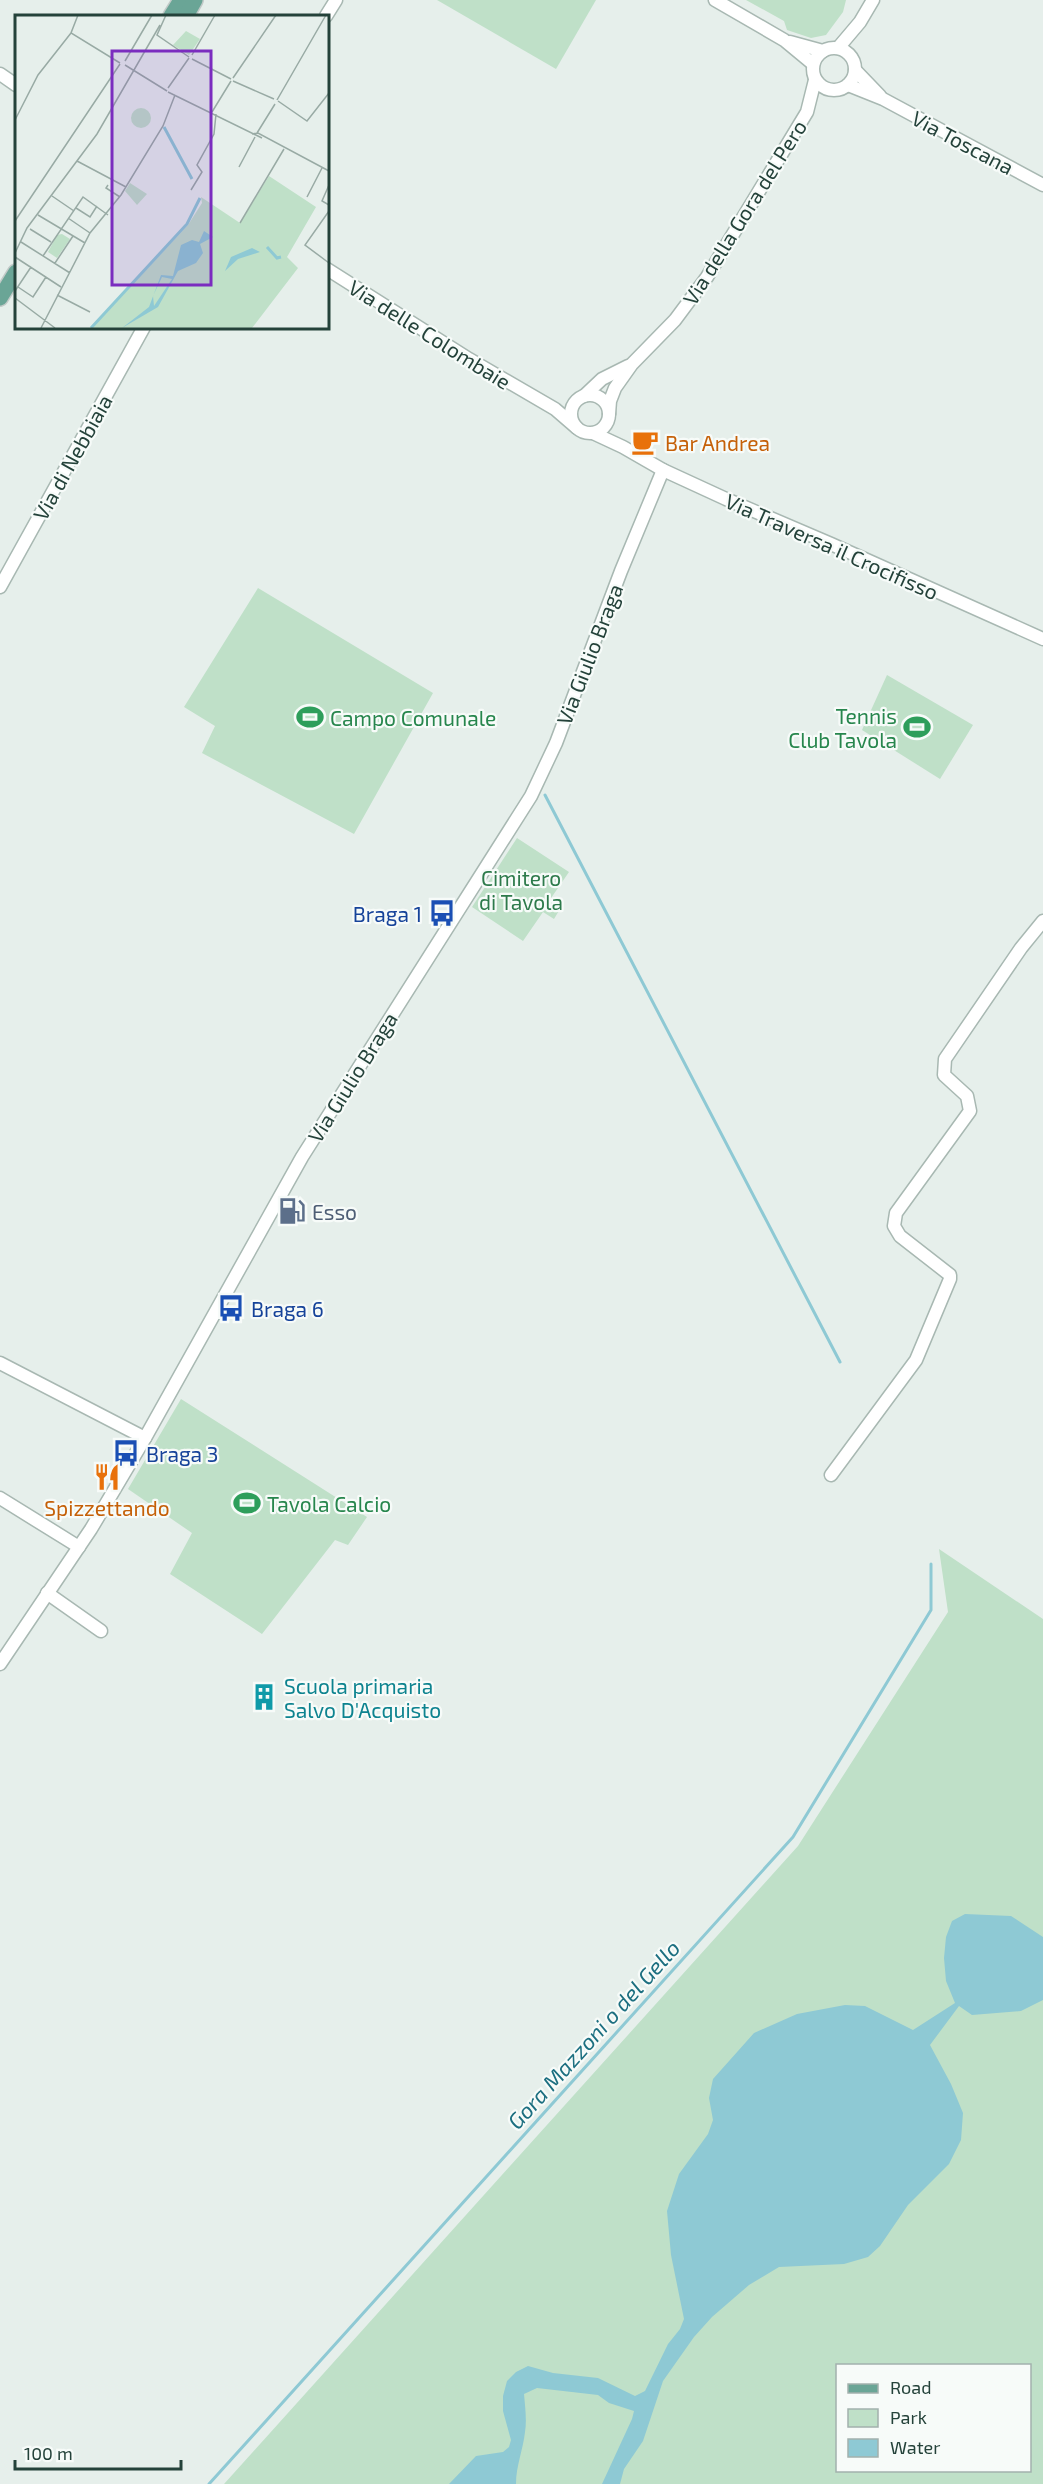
<svg xmlns="http://www.w3.org/2000/svg" width="1043" height="2484" font-family="'Exo 2',sans-serif">
  <style>
    .green { fill: #bfe0c8; fill-rule: evenodd }
    .water { fill: #8ec9d4 }
    .lines { fill: none; stroke-linecap: round; stroke-linejoin: round }
    .stream { stroke: #8ec9d4; stroke-width: 3 }
    .minor-casing { stroke: #a8b8b2; stroke-width: 15 }
    .major-casing { stroke: #c2cac8; stroke-width: 18 }
    .minor { stroke: #fff; stroke-width: 12 }
    .major { stroke: #6aa596; stroke-width: 15 }
    .labels { text-anchor: middle; dominant-baseline: central; stroke-width: 4.5; stroke-linejoin: round; paint-order: stroke }
    .street-label { font-size: 21px; fill: #24423a; stroke: #f7fbf9 }
    .food-label { font-size: 21px; fill: #c56008; stroke: #f7fbf9; text-anchor: start }
    .leisure-label { font-size: 21px; fill: #27864d; stroke: #f7fbf9; text-anchor: start }
    .park-label { font-size: 21px; fill: #2d7a4b; stroke: #f7fbf9 }
    .transit-label { font-size: 21px; fill: #164399; stroke: #f7fbf9; text-anchor: start }
    .service-label { font-size: 21px; fill: #4e5e75; stroke: #f7fbf9; text-anchor: start }
    .culture-label { font-size: 21px; fill: #0d838f; stroke: #f7fbf9; text-anchor: start }
    .water-label { font-size: 22px; font-style: italic; fill: #1c6f80; stroke: #f7fbf9 }
    .inset-river { fill: none; stroke: #8ec9d4; stroke-width: 3 }
    .inset-road { fill: none; stroke: #98aaa4; stroke-width: 1.5 }
    .view { fill: #7b2cbf; fill-opacity: 0.15; stroke: #7b2cbf; stroke-width: 3 }
    .inset-edge { fill: none; stroke: #24423a; stroke-width: 3 }
  </style>
  <rect width="100%" height="100%" fill="#e6efeb"/>
  <!-- green -->
  <g class="green">
    <polygon points="437,0 596,0 556,69"/>
    <polygon points="746,0 846,0 843,12 826,35 811,38 787,30 784,21"/>
    <polygon points="258,588 433,693 354,834 202,753 215,726 184,707"/>
    <polygon points="887,675 973,725 940,779 862,730"/>
    <polygon points="517,838 569,872 549,901 560,909 554,919 543,912 523,941 472,907"/>
    <polygon points="181,1399 367,1517 348,1545 335,1540 262,1634 170,1574 192,1533 128,1489"/>
    <path d="M939,1549L1043,1619V2484H224L798,1846L948,1612ZM838,2366H1030V2470H838Z"/>
  </g>
  <!-- water -->
  <path class="water" d="M965,1914L1011,1916L1043,1937V2000L1021,2011L972,2015L959,2006L930,2045L951,2084L963,2113L961,2140L949,2164L908,2205L880,2246L868,2257L844,2264L779,2267L749,2285L712,2317L694,2337L663,2381L643,2441L624,2469L620,2484H602L632,2419L634,2411L609,2403L598,2395L537,2388L524,2394C525,2406 527,2420 525,2432C523,2450 516,2466 516,2484H449L476,2456L503,2452L509,2447L511,2440L503,2411V2396L507,2381L516,2372L528,2366L553,2373L598,2378L635,2396L645,2391L668,2344L680,2329L684,2319L671,2255L667,2211L679,2174L708,2134L713,2120L709,2098L713,2079L754,2033L797,2014L845,2005L865,2006L913,2030L955,2003L946,1981L944,1958L946,1937L952,1921Z"/>
  <g class="lines">
    <!-- stream -->
    <g class="stream">
      <polyline points="545,795 840,1362"/>
      <polyline points="209,2484 793,1837 931,1610 931,1564"/>
    </g>
    <defs>
      <g id="minor">
        <polyline points="715,0 784,40 813,64"/>
        <polyline points="326,16 336,0"/>
        <polyline points="790,42 823,51"/>
        <circle cx="834" cy="69" r="21"/>
        <polyline points="838,48 860,22 873,0"/>
        <polyline points="855,70 880,96"/>
        <polyline points="0,74 16,85"/>
        <polyline points="848,85 883,99 1043,185"/>
        <polyline points="327,269 469,359 555,409 577,428"/>
        <circle cx="590" cy="414" r="19"/>
        <polyline points="584,396 602,379 628,366"/>
        <polyline points="609,414 610,401 615,388 632,364 675,320 707,277 807,112 815,80"/>
        <polyline points="593,433 623,447 663,470 726,499 831,544 1043,639"/>
        <polyline points="0,587 144,327"/>
        <polyline points="0,1363 145,1438"/>
        <polyline points="831,1475 916,1360 950,1279 950,1275 900,1236 894,1226 896,1213 970,1111 967,1096 944,1075 945,1059 1021,948 1043,921"/>
        <polyline points="0,1498 79,1547"/>
        <polyline points="47,1593 101,1631"/>
        <polyline points="0,1664 91,1529 145,1438 302,1157 531,796 556,743 621,571 663,470"/>
      </g>
      <g id="major">
        <polyline points="171,16 181,0"/>
        <polyline points="186,16 195,0"/>
        <polyline points="0,298 16,272"/>
      </g>
    </defs>
    <!-- minor casing -->
    <use href="#minor" class="minor-casing"/>
    <!-- major casing -->
    <use href="#major" class="major-casing"/>
    <!-- minor -->
    <use href="#minor" class="minor"/>
    <!-- major -->
    <use href="#major" class="major"/>
  </g>
  <!-- icons -->
  <defs>
    <symbol id="cafe-bare" viewBox="-9 -9 18 18"><path d="M-5.5-4.5H6V0H3Q3 3.5 0 3.5H-2.5Q-5.5 3.5-5.5 0ZM3-3.2v2h1.7v-2ZM-6 4.5H4V6H-6Z" fill="#e8710a" stroke="#f7fbf9" stroke-width="2.5" paint-order="stroke"/></symbol>
    <symbol id="stadium-bare" viewBox="-9 -9 18 18"><path d="M0-5a6.5 5 0 1 0 0 10a6.5 5 0 1 0 0-10ZM-3.5-1.8h7v3.6h-7Z" fill="#2e9e5b" stroke="#f7fbf9" stroke-width="2.5" paint-order="stroke"/></symbol>
    <symbol id="bus-bare" viewBox="-9 -9 18 18"><path d="M-5-6H5V4H4V6H2V4H-2V6H-4V4H-5ZM-3.5-4V0h7V-4ZM-3.5 1.2v1.5H-2V1.2ZM2 1.2v1.5H3.5V1.2Z" fill="#1a4fb4" stroke="#f7fbf9" stroke-width="2.5" paint-order="stroke"/></symbol>
    <symbol id="fuel-bare" viewBox="-9 -9 18 18"><path d="M-5.5-6h7V0h2V4h1.3V-2.5L3-4.5l.8-.8L6-3V5H2.5V1h-1V6h-7ZM-4.2-4.7v3.2H.2V-4.7Z" fill="#5c6f8a" stroke="#f7fbf9" stroke-width="2.5" paint-order="stroke"/></symbol>
    <symbol id="restaurant-bare" viewBox="-9 -9 18 18"><path d="M-5-6h1v4h1v-4h1v4h1v-4h1v5L-1.5 .5V6h-2V.5L-5-1ZM5-6V6H3V1.5H1.5Q1.5-4 5-6Z" fill="#e8710a" stroke="#f7fbf9" stroke-width="2.5" paint-order="stroke"/></symbol>
    <symbol id="building-bare" viewBox="-9 -9 18 18"><path d="M-4-6H4V6H1V3H-1V6H-4ZM-2.5-4.3h1.7v1.8h-1.7ZM.8-4.3h1.7v1.8H.8ZM-2.5-1h1.7V.8h-1.7ZM.8-1h1.7V.8H.8Z" fill="#0f9aa8" stroke="#f7fbf9" stroke-width="2.5" paint-order="stroke"/></symbol>
  </defs>
  <g fill-rule="evenodd">
    <use href="#cafe-bare" x="626" y="423" width="38" height="38"/>
    <use href="#stadium-bare" x="291" y="698" width="38" height="38"/>
    <use href="#stadium-bare" x="898" y="708" width="38" height="38"/>
    <use href="#bus-bare" x="423" y="894" width="38" height="38"/>
    <use href="#fuel-bare" x="273" y="1192" width="38" height="38"/>
    <use href="#bus-bare" x="212" y="1289" width="38" height="38"/>
    <use href="#bus-bare" x="107" y="1434" width="38" height="38"/>
    <use href="#restaurant-bare" x="88" y="1458" width="38" height="38"/>
    <use href="#stadium-bare" x="228" y="1484" width="38" height="38"/>
    <use href="#building-bare" x="245" y="1678" width="38" height="38"/>
  </g>
  <g class="labels">
    <!-- street labels -->
    <g class="street-label">
      <text transform="translate(963 142) rotate(28)">Via Toscana</text>
      <text transform="translate(744 212) rotate(-58)">Via della Gora del Pero</text>
      <text transform="translate(430 334) rotate(32)">Via delle Colombaie</text>
      <text transform="translate(72 457) rotate(-61)">Via di Nebbiaia</text>
      <text transform="translate(832 546) rotate(24)">Via Traversa il Crocifisso</text>
      <text transform="translate(589 654) rotate(-69)">Via Giulio Braga</text>
      <text transform="translate(352 1077) rotate(-58)">Via Giulio Braga</text>
    </g>
    <!-- food labels -->
    <g class="food-label">
      <text x="665" y="442">Bar Andrea</text>
      <text x="107" y="1507" text-anchor="middle">Spizzettando</text>
    </g>
    <!-- leisure labels -->
    <g class="leisure-label">
      <text x="897" y="715" text-anchor="end">Tennis<tspan x="897" dy="24">Club Tavola</tspan></text>
      <text x="330" y="717">Campo Comunale</text>
      <text x="267" y="1503">Tavola Calcio</text>
    </g>
    <!-- park labels -->
    <g class="park-label">
      <text x="521" y="877">Cimitero<tspan x="521" dy="24">di Tavola</tspan></text>
    </g>
    <!-- transit labels -->
    <g class="transit-label">
      <text x="422" y="913" text-anchor="end">Braga 1</text>
      <text x="251" y="1308">Braga 6</text>
      <text x="146" y="1453">Braga 3</text>
    </g>
    <!-- service labels -->
    <g class="service-label">
      <text x="312" y="1211">Esso</text>
    </g>
    <!-- culture labels -->
    <g class="culture-label">
      <text x="284" y="1685">Scuola primaria<tspan x="284" dy="24">Salvo D'Acquisto</tspan></text>
    </g>
    <!-- water labels -->
    <g class="water-label">
      <text transform="translate(593 2034) rotate(-48)">Gora Mazzoni o del Gello</text>
    </g>
  </g>
  <!-- overview -->
  <g transform="translate(15 15)">
    <rect width="314" height="314" fill="#e6efeb"/>
    <path d="M171,16L185,24L174,40L158,30ZM116 103a10 10 0 1 1 20 0a10 10 0 1 1-20 0ZM254,161L301,192L272,242L283,253L237,313H77L173,210L187,188L186,182L225,208ZM115,168L132,179L122,190L110,176ZM47,219L55,224L42,243L33,237L42,220Z" fill="#bfe0c8"/>
    <path d="M189,216L198,222L185,229L188,238L181,248L163,256L143,292L107,313L134,292L146,260L158,261L166,230L177,225L184,227ZM147,262L157,264L139,291L138,281ZM237,233L245,237L223,244L210,256L216,242Z" fill="#8ec9d4" fill-rule="evenodd"/>
    <path class="inset-river" d="M149,112L177,164M252,232L262,243L266,242M76,313L172,209L185,183"/>
    <path class="inset-road" d="M63,0L56,18L105,48M151,0L142,20L174,42M177,40L200,0M177,44L216,64M110,46L137,0M110,50L152,76M218,63L261,0M218,66L259,84M153,73L174,43M153,77L247,123M262,85L311,0M263,86L292,106L314,78M197,97L216,66M0,105L23,60L56,18M242,118L260,89M237,119L243,118L314,156M62,146L111,172M224,152L240,122M93,170L91,173L105,182M314,170L307,186L314,190M176,175L187,157L182,150L199,119L201,99M37,181L59,196M292,182L307,153M61,193L75,202L82,191M314,196L290,230L314,248M23,200L70,228M53,203L75,218M0,206L105,49M225,208L269,134M15,214L36,227M6,227L55,258M0,238L12,213L82,119L145,10M28,241L68,182L93,200M0,242L46,272M40,248L58,221M3,272L18,282L31,262M0,276L16,252M42,280L75,297M0,283L40,313M26,313L75,218L106,180L148,111L160,80"/>
    <path class="view" d="M97,36H196V270H97Z"/>
    <rect width="314" height="314" class="inset-edge"/>
  </g>
  <!-- legend -->
  <rect x="836" y="2364" width="195" height="108" fill="#f7fbf9" stroke="#a3b1ad" stroke-width="1.5"/>
  <rect x="848" y="2384" width="30" height="9" fill="#6aa596" stroke="#a3b1ad" stroke-width="1.5"/>
  <text x="890" y="2394" font-size="18" fill="#24423a">Road</text>
  <rect x="848" y="2409" width="30" height="18" fill="#bfe0c8" stroke="#a3b1ad" stroke-width="1.5"/>
  <text x="890" y="2424" font-size="18" fill="#24423a">Park</text>
  <rect x="848" y="2439" width="30" height="18" fill="#8ec9d4" stroke="#a3b1ad" stroke-width="1.5"/>
  <text x="890" y="2454" font-size="18" fill="#24423a">Water</text>
  <!-- scale -->
  <path d="M15 2460v9h166v-9" fill="none" stroke="#24423a" stroke-width="3"/>
  <text x="24" y="2460" font-size="18" fill="#24423a" stroke="#f7fbf9" stroke-width="4.5" paint-order="stroke">100 m</text>
</svg>
